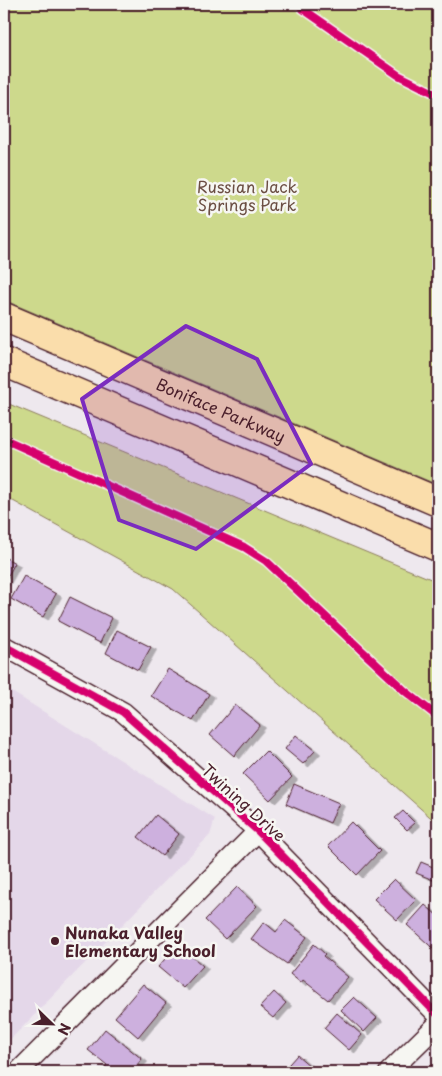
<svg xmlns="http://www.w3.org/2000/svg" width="442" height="1076" font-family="'Playpen Sans',sans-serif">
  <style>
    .built { fill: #e4d7e9 }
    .green { fill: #cdd98c; stroke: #8c7c5c }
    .building { fill: #cdb0de; stroke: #4a1f2b; filter: url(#shadow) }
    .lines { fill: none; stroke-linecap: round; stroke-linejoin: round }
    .minor-casing { stroke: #4a1f2b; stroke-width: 22 }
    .primary-casing { stroke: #4a1f2b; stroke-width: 31 }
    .minor { stroke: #f6f6f2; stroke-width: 19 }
    .primary { stroke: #faddab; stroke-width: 28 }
    .cycleway-casing { stroke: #f6f6f2; stroke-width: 11 }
    .cycleway { stroke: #d6006c; stroke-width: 8 }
    .marked { fill: #7b2cbf; fill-opacity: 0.2; stroke: #7b2cbf; stroke-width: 4; stroke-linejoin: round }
    .poi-dot { fill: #4a1f2b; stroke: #f6f6f2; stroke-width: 2 }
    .labels { text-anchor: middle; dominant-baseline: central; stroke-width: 5; stroke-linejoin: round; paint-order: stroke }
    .park-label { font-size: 16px; fill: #6b4e43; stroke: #f6f6f2 }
    .street-label { font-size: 16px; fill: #4a1f2b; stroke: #f6f6f2 }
    .poi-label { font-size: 16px; font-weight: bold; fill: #4a1f2b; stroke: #f6f6f2; text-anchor: start }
  </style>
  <defs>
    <filter id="shadow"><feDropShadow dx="5.5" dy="3" stdDeviation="0" flood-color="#0004"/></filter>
  </defs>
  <rect width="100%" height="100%" fill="#eee8ee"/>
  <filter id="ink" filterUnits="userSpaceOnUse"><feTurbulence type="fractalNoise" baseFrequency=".02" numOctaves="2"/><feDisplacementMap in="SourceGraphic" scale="10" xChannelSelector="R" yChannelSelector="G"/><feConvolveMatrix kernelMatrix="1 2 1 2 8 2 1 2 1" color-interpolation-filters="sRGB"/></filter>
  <g filter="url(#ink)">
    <!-- built -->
    <polygon class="built" points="4,687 215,819 210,835 4,1046"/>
    <!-- green -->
    <g class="green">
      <polygon points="4,4 438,4 438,485 4,300"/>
      <polygon points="4,402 438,582 438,824 173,589 4,496"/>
    </g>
    <!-- building -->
    <g class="building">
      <polygon points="4,557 15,563 4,583"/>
      <polygon points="24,576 56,594 43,617 11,599"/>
      <polygon points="70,597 112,618 100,643 58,621"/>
      <polygon points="117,630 151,647 138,670 106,653"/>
      <polygon points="168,669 209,694 193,721 151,696"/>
      <polygon points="235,705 260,725 234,756 210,735"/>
      <polygon points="296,735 315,751 303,764 285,749"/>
      <polygon points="266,751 292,777 270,800 243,774"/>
      <polygon points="294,784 339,803 330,823 286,804"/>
      <polygon points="403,811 415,823 407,830 395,818"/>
      <polygon points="156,815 179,834 162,856 138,837"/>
      <polygon points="351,822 380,851 357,875 328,846"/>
      <polygon points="421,862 438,869 438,882 416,873"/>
      <polygon points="394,879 416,900 397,920 374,899"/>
      <polygon points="237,887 257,906 225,939 205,920"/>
      <polygon points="425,905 438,916 438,953 407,925"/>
      <polygon points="285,920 307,937 287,964 251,939 264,922 276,932"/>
      <polygon points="178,944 203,966 183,988 158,967"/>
      <polygon points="314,944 325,954 323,956 348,977 328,1000 303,980 301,983 290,974"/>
      <polygon points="143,984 166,1003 138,1037 115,1017"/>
      <polygon points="274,992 286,1003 273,1018 260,1007"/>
      <polygon points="354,997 377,1018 364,1032 341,1010"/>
      <polygon points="337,1013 362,1035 349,1050 324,1028"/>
      <polygon points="105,1029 142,1059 131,1072 101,1072 107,1065 88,1050"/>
      <polygon points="297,1055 317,1072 282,1072"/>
    </g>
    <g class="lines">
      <defs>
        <g id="minor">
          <polyline points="4,646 123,712 258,831 438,1015"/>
          <polyline points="18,1072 258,831"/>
          <polyline points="389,1072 438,1024"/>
        </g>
        <g id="primary">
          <path id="s1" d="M4,317L438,502"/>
          <polyline points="4,362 438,547"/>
        </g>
      </defs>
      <!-- minor casing -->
      <use href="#minor" class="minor-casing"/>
      <!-- primary casing -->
      <use href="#primary" class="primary-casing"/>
      <!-- minor -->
      <use href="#minor" class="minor"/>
      <!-- primary -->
      <use href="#primary" class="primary"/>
      <defs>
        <g id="cycleway">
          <polyline points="298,4 303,9 398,75 438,95"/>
          <polyline points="4,439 244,547 266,561 405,691 438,717"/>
          <polyline points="4,646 123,712 258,831 438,1015"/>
        </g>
      </defs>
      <!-- cycleway casing -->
      <use href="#cycleway" class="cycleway-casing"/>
      <!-- cycleway -->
      <use href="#cycleway" class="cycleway"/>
    </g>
  </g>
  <!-- marked area -->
  <path class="marked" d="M186,326L257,359L311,464L196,549L119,520L82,399Z"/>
  <!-- markers -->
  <circle class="poi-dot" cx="55" cy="941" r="5"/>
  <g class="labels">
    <!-- park labels -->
    <g class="park-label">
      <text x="247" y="186">Russian Jack<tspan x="247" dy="18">Springs Park</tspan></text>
    </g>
    <!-- street labels -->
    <g class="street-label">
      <text stroke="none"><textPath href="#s1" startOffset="236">Boniface Parkway</textPath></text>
      <text transform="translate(244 802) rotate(42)">Twining Drive</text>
    </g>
    <!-- poi labels -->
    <g class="poi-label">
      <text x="65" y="932">Nunaka Valley<tspan x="65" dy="18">Elementary School</tspan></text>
    </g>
  </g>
  <!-- margin -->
  <rect width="442" height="1076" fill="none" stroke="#f6f6f2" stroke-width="20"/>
  <rect x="10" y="10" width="422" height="1056" fill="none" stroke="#4a1f2b" stroke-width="2" filter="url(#ink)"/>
  <!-- north arrow -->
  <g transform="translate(52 1024) rotate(113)" stroke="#f6f6f2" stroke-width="4" paint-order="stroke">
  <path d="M0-4L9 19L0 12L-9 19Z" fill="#4a1f2b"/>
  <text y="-8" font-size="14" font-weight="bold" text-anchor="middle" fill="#4a1f2b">N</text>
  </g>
</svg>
